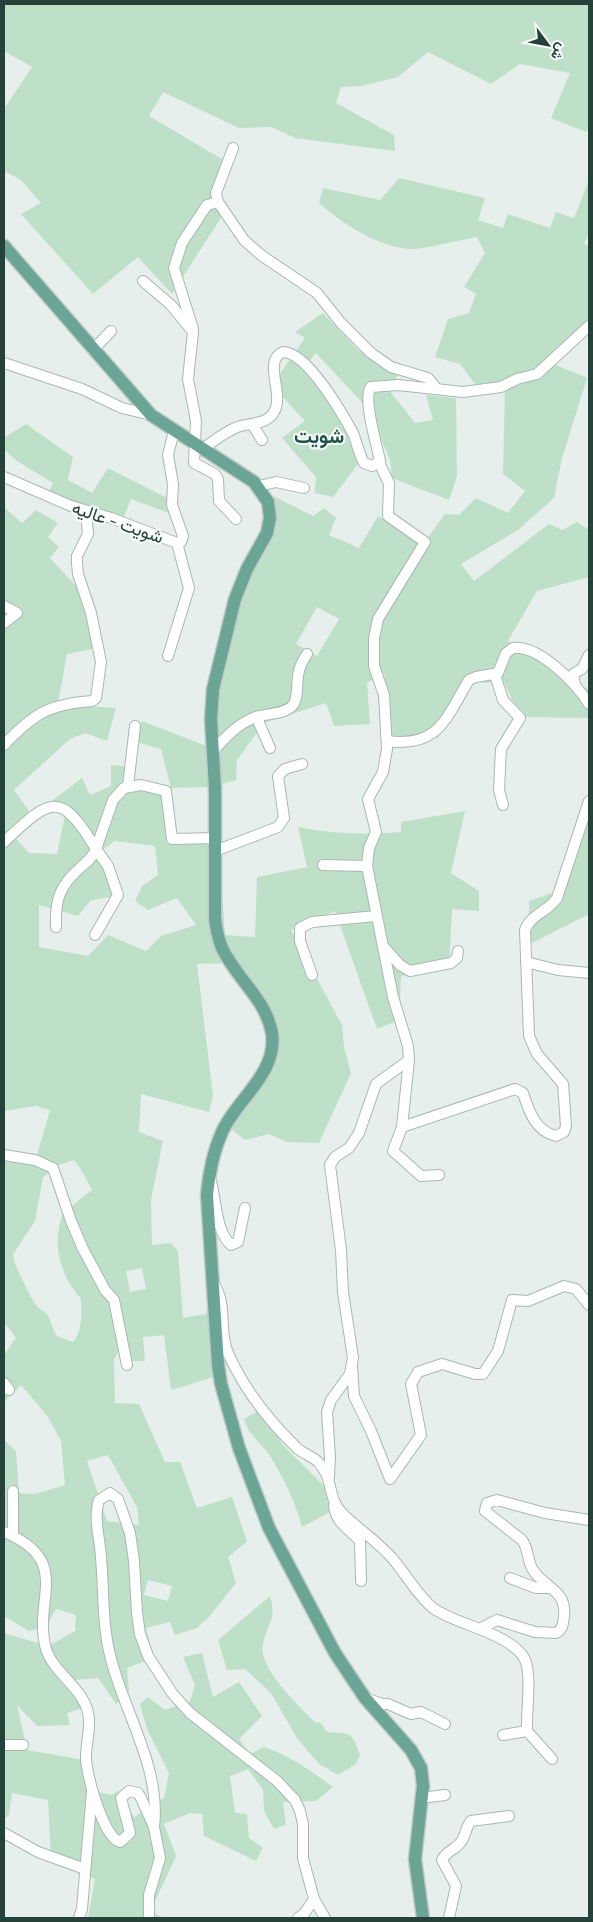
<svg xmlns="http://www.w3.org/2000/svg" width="593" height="1922" font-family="'Titillium Web',Vazirmatn,sans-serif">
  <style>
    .green { fill: #bfe0c8; fill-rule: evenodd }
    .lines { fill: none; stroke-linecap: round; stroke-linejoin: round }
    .minor-casing { stroke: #a8b8b2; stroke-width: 12 }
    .major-casing { stroke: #c2cac8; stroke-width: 15 }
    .minor { stroke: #fff; stroke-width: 10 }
    .major { stroke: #6aa596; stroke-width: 12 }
    .labels { text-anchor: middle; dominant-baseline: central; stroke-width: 4; stroke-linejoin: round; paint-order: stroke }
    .street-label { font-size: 18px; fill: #24423a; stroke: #f7fbf9 }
    .quarter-label { font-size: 20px; font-weight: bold; fill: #1f5548; stroke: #f7fbf9 }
  </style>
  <rect width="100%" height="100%" fill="#e6efeb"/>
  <!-- green -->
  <g class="green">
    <polygon points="4,4 589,4 589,128 586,132 551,118 570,73 520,64 491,84 428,52 398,77 362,86 341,87 336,103 394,135 395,151 295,138 271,127 239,128 163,92 149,116 227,162 217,187 222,216 172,294 138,257 93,294 21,214 41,203 21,180 4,171 4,109 32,67 4,51"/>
    <path d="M399,178L485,198L478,220L503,228L508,214L550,228L556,212L574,218L589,180V234L584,243L589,247V328L554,364L587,378L562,458L554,498L518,530L461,564L474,581L549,524L562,530L577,522L589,530V577L537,591L508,641L589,690V718L520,717L502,678L490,683L467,681L438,738L390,741L391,726L384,673L367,683L370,724L334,726L326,703L264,723L237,760L236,780L212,787L171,788L161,749L135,742L142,721L214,749L213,696L239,583L269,524L265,492L313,516L324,508L336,518L329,535L359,548L378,516L422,546L445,514L459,515L476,498L508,513L525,491L503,474L505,387L478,388L460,364L435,357L448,319L469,313L476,294L464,287L485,253L477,237C460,240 423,250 408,249C375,245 343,224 319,203L323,188L380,200ZM317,607L339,619L317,656L296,644Z"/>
    <polygon points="323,313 359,351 399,373 389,390 415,423 433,420 426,395 456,398 457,476 449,500 392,478 390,460 370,411 316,353 305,367 338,411 358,464 333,497 315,493 316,477 282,438 305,421 272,385 305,338 295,332"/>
    <polygon points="26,424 73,457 68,480 92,493 108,468 169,499 169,513 131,499 120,527 48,494 53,483 14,459 4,449 4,436 5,437"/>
    <path d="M4,507L22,523L36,510L58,523L48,537L59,547L50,558L74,584L83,579L102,647L67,654L58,704L116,708L107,741L85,733L70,739L14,790L31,814L11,833L29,853L57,854L65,815L48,804L82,778L90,795L111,786V765L132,767L130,787L170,797L172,842L218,838L225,935L255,937L257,877L307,867L298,827C332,834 366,835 401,832V822L465,811L451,873L479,891V911L452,909L449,968L401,976L399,1020L377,1029L335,911L291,930L342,1025L344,1047L351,1073L319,1143L287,1142L269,1134L245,1140L226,1125L262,1077L274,1038L229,963L197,964L213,1096L209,1112L141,1094L139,1132L163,1141L151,1200L152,1245L171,1243L178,1251L183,1318L217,1312L227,1373L171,1390L164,1335L143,1337L145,1361H131L123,1343L114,1360L115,1403L139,1404L165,1462H180L197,1508L232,1497L247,1542L228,1557L236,1583L209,1617L197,1628L175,1635L170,1622L146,1628L154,1658L127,1668L129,1691L116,1704L98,1678L76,1680L88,1706L67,1713L70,1725L37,1726L17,1705L27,1750L90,1761L97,1792L111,1795L118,1791L134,1817L164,1798L169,1773L147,1729L140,1704L148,1697L165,1710L190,1701L195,1685L183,1657L202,1653L213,1697L239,1682L262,1716L239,1739L250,1754L264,1747C291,1756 311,1771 333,1787L316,1801L283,1802L286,1825L274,1829L264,1811L263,1790L248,1769L230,1776L235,1813L247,1814L249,1838L263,1848L256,1861L204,1836L202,1814L190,1813L164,1824L176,1856L150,1912L165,1918H88L95,1879L51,1857L48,1800L12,1793L9,1815L4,1819V1633L48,1646L75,1631L76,1615L56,1609L46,1627L29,1631L4,1616V1440L16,1451L19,1493L35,1494L65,1485L61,1441L48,1417L21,1385L4,1402V1355L16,1338L4,1322V1159L16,1155H37L50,1110L36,1106L4,1111ZM115,841L155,846L158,875L142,886L135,901L148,910L177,898L196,925L161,936L146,951L108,935L88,956L39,947V905L78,916L91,900L117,896L102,850ZM74,1160L80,1168L92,1190L63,1213C51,1244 60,1275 81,1299C82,1312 82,1333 73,1342L57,1336C52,1329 51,1320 47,1314C43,1310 38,1308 35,1304C30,1296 12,1261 13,1254L35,1221L43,1177L59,1165ZM142,1268L146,1289L130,1292L126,1271ZM108,1455L137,1507L139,1525L107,1521L87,1461ZM148,1580L172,1586L168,1601L144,1595Z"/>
    <polygon points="589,807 589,914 530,944 529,901 555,892"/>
    <path d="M263,1408L282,1444L324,1486L330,1512L302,1527C295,1501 283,1476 268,1453C260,1442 247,1433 244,1419Z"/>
    <path d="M270,1596C277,1620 268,1621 263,1644C257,1667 300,1707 315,1722L321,1723L327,1732C350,1733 352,1731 360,1755L356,1764L338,1775L319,1764L297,1738L271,1693L245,1669L227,1670L218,1640Z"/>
  </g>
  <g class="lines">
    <defs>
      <g id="minor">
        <polyline points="233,148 216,193 218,202 244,240 261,255 317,293 341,323 371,353 391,367 428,378 436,388"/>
        <polyline points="143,281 171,305 193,332 188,379 196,421 194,463 215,474 218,479 219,501 236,519"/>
        <polyline points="193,329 174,268 182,243 207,205 218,202"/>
        <polyline points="93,350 111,331"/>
        <polyline points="4,363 82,389 122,408 151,415"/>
        <polyline points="252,424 262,440"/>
        <path d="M203,449C213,441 224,433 235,428C248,422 266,426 274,412C285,394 262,361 283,352C307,352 342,413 353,433C357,443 359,454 364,463L372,466L380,461C377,445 362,398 371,387L398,385L463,392L501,387L517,379L537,374L589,326"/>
        <polyline points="379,463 389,483 388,516 425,542 378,619 374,638 374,666 384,695 387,749 383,772 368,799 376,832 369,848 367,866 393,997 408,1046 409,1060 402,1127 393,1151 421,1176 439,1175"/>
        <polyline points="4,477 71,506 111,518 177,543 181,542 183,536 172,505 173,484 168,455 174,431"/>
        <polyline points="259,486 276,482 304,488"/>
        <polyline points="4,606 17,613 4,623"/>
        <polyline points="168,656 189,588 177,543"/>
        <polyline points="495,675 503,700 520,718 501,749 499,790 503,805"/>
        <polyline points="575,685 573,674 582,669 589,655"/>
        <polyline points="259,716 259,723 270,748"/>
        <path d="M387,741C439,748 446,718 469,680L476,677L498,673L506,653L513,648C539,645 576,683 589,704"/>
        <path d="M4,745C33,714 49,704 92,701L96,698L101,662L91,613L78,574L77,563V556L88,534L86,512"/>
        <path d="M212,752C225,738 235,726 253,718C265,713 285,715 293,705C299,697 296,681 299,671C300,665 304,659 307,654"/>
        <polyline points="128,786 135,726"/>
        <path d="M4,842C49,800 60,788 96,849C93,857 87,862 81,867C59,886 55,900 56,927"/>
        <polyline points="215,851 278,827 284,818 278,776 285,769 302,764"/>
        <polyline points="323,865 367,866"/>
        <polyline points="95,935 118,895 108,866 96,849 113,800 124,788 141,785 166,791 172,839 216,838"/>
        <polyline points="383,946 400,965 410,971 451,963 457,958 458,951"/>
        <polyline points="526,962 558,970 589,973"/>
        <polyline points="312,975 300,941 300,928 312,922 376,916"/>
        <path d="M402,1127L515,1089L523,1093C529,1111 535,1131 556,1136L564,1132L566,1126L563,1084L537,1054L529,1036L525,930C531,914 548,912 557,898L589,801"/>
        <polyline points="4,1155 35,1160 53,1168 71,1221 83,1249 105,1290 114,1300 127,1365"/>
        <path d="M211,1181C216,1200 216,1232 231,1245L238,1242L245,1208"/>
        <path d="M214,1284C228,1305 218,1331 228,1353C244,1389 269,1421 297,1448C303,1454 313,1456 319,1463C334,1479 327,1498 342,1513C358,1529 377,1541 392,1558C406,1574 417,1595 433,1608C456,1625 504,1631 523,1656C533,1670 526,1712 527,1731L552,1759"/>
        <polyline points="352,1367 354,1396 371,1431 390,1479 421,1435 411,1384 418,1372 442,1364 475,1374 483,1374 498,1351 512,1300 528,1301 564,1286 576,1289 589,1305"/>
        <polyline points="4,1383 9,1390"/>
        <polyline points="329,1477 330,1457 327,1412 331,1400 350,1374 353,1358 343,1292 341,1250 330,1165 335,1157 349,1148 359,1133 376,1084 409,1060"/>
        <path d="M334,1506C336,1523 349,1529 360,1541L361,1581"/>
        <path d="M4,1532C74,1561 32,1600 46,1649C54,1675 87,1689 89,1719C90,1731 86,1744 86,1757C86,1774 103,1837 120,1842L130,1833L121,1798L129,1791L138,1793L141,1798L154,1827L160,1858L149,1895V1918"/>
        <polyline points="13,1536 13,1491"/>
        <polyline points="510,1578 536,1588 551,1588"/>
        <path d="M481,1628L497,1620L535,1632L556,1633C563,1629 563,1624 564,1616C567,1590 545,1589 533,1570C527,1561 529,1549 522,1540L485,1511L487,1503L497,1500L545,1513L589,1520"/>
        <polyline points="366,1698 382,1704 388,1704 411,1714 421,1712 445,1724"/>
        <polyline points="503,1735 527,1731"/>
        <polyline points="4,1745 23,1745"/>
        <polyline points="421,1798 445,1795"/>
        <path d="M154,1827C161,1768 125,1714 111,1659C102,1626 104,1591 101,1557C100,1539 93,1518 99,1500L110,1493L118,1499L130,1533L134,1561L137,1613L140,1634L148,1656L172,1693L190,1713L277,1781L295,1800L300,1811L303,1824V1858L314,1899L304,1914L298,1918"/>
        <polyline points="4,1833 38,1852 85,1869"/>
        <polyline points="314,1899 325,1918"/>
        <polyline points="79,1918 82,1909 92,1792"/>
        <path d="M449,1918L456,1886L442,1860C446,1851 455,1850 460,1843C466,1837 465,1828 471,1821L509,1816"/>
      </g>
      <path id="major" d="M4,246L151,415L254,482L268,502L270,518L267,533L247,569L235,599L213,689L211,719L215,788V918C216,928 218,938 222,948C236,978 266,999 272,1033C278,1073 237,1099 222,1132C213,1152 209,1173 207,1195L218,1365L221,1384L239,1448L269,1528L335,1653L365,1698L411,1750L421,1768L423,1786L415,1859L423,1918"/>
    </defs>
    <!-- minor casing -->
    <use href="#minor" class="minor-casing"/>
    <!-- major casing -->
    <use href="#major" class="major-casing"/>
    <!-- minor -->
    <use href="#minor" class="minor"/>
    <!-- major -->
    <use href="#major" class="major"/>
  </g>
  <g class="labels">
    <!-- street labels -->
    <g class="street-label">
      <text transform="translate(118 522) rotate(19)">شويت - عاليه</text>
    </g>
    <!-- quarter labels -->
    <g class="quarter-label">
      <text x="319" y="435">شويت</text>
    </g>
  </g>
  <!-- border -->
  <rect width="593" height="1922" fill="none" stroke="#24423a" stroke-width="10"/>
  <!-- north arrow -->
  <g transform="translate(548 45) rotate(122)" stroke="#f7fbf9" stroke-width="4" paint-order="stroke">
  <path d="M0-4L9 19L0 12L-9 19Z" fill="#24423a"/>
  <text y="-8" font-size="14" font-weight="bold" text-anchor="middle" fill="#24423a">ش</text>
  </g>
</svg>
